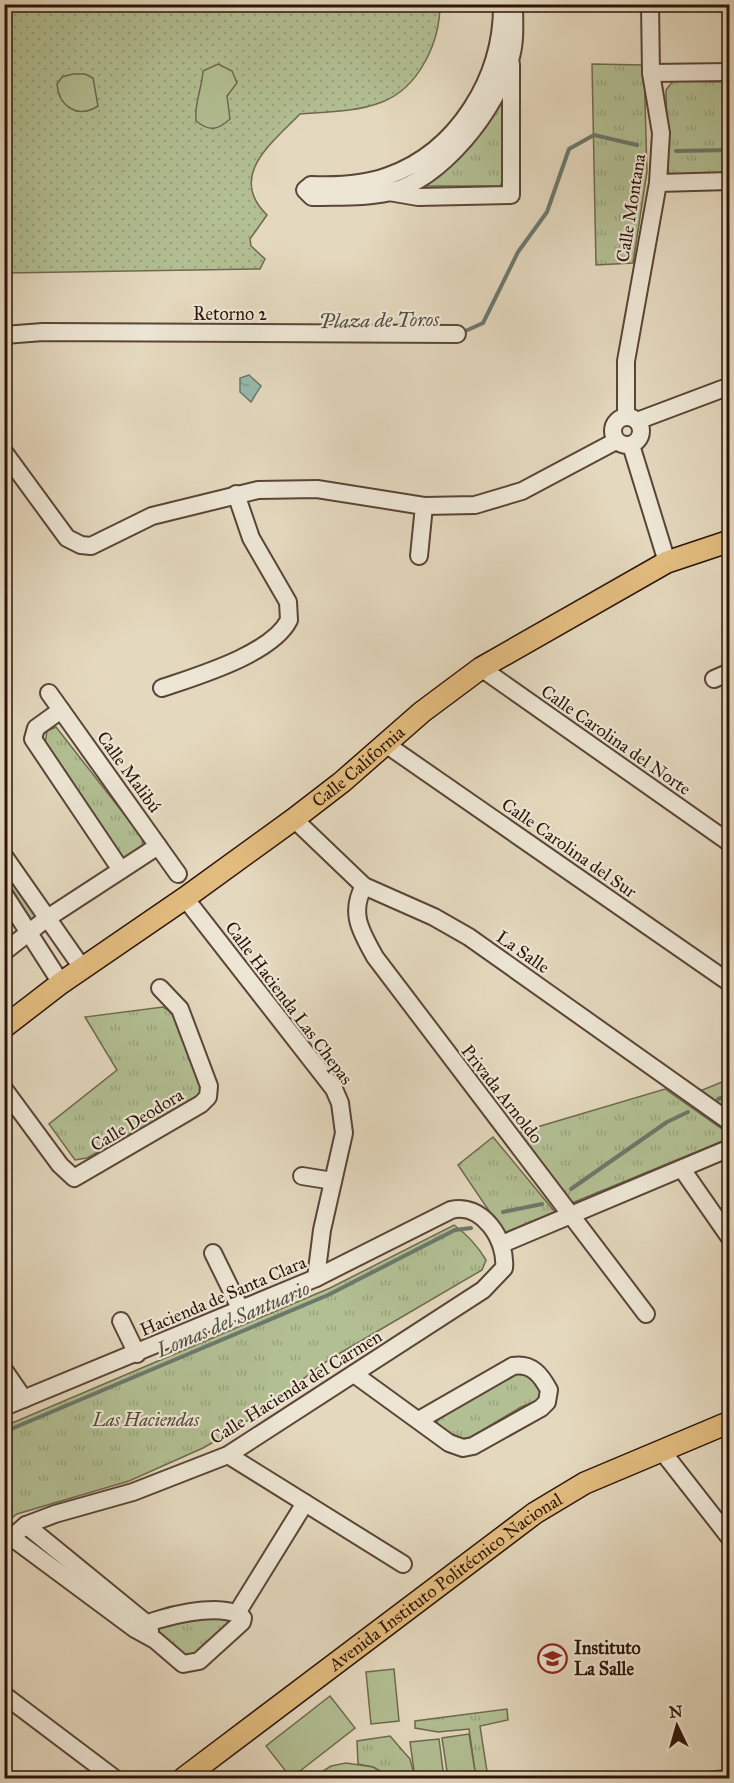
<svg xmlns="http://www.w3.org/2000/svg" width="734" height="1783" font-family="'IM FELL Great Primer',serif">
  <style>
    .grass { fill: url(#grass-dots); stroke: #6f6a4e; stroke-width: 1.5 }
    .park { fill: url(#park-tufts); stroke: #6f6a4e; stroke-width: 1.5 }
    .pitch { fill: #b2bf93; stroke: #6f6a4e; stroke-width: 1.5 }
    .water { fill: url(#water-ripples); stroke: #6c786c; stroke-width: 1.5 }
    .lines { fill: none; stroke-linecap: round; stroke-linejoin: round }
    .stream { stroke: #6c786c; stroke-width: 4 }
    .minor-casing { stroke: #5a4536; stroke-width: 20 }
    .major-casing { stroke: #2c1408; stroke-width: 24 }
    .minor { stroke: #ede6d5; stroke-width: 16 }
    .major { stroke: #e2bc7f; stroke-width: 21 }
    .labels { text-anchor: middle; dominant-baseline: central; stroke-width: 4.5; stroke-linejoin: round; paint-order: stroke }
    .street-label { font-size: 18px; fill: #2c1408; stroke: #ede6d5 }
    .park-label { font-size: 18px; font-style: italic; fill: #544732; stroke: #ede6d5 }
    .poi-label { font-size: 18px; font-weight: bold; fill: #2c1408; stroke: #ede6d5; text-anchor: start }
    .water-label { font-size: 20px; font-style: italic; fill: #514e42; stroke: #ede6d5 }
  </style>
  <defs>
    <pattern id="grass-dots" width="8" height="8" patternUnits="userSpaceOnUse" patternTransform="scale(1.5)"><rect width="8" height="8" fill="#b2bf93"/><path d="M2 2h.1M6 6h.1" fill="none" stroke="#99a37d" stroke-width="1.8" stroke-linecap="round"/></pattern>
    <pattern id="park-tufts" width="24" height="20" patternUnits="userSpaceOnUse" patternTransform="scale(1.5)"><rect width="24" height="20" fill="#b2bf93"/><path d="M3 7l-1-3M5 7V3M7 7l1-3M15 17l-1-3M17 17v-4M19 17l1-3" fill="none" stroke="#99a37d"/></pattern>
    <pattern id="water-ripples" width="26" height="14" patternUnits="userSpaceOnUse" patternTransform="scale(1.5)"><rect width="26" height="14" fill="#96baae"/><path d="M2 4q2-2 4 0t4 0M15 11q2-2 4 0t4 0" fill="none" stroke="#819f94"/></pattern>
  </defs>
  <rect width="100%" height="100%" fill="#e4d8be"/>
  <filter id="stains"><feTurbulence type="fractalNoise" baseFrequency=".00333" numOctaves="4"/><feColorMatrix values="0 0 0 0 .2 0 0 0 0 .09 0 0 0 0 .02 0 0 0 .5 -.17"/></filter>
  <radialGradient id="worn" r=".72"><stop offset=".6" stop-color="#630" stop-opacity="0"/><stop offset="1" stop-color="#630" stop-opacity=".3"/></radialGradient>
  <!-- grass -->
  <path class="grass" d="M440,4C440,42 419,88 382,102C357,112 327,112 300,114C272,143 227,176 267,215L250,239L251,246L265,259L260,269L5,273L4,5Z"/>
  <!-- park -->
  <g class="park">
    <polygon points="592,64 644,65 647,172 633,263 596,265"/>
    <polygon points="673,81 729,82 729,173 668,174 666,90"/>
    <polygon points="503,100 506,100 507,172 500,186 426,186 471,146"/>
    <polygon points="56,727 142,837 143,848 124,859 118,857 45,744 47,731"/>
    <polygon points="4,869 37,916 29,923 5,888"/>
    <polygon points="163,1007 176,1015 204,1086 198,1097 87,1158 75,1160 49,1124 117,1070 85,1017"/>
    <polygon points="729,1079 729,1112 700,1091"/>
    <polygon points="665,1089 729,1134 730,1138 572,1203 517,1133"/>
    <polygon points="493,1137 555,1212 504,1233 458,1165"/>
    <path d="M454,1225C468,1235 477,1245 486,1260L482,1270L330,1359L236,1429L203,1448L129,1481L17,1514L5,1523V1426L330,1288Z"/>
    <polygon points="525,1369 544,1392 539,1400 521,1407 471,1437 458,1440 438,1426 436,1412"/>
    <polygon points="218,1610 237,1617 192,1656 181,1658 144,1630"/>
    <polygon points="507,1709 508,1720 480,1726 488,1778 476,1778 469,1729 438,1732 415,1728 415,1721"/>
    <polygon points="390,1736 410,1759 415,1778 392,1778 373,1767 358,1764 357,1741"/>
    <polygon points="729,1769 729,1778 699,1778 698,1773"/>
  </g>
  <!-- pitch -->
  <g class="pitch">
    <path d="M218,64L232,71L237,83L227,96L230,119C218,130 210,132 196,121C194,103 202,89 203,71Z"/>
    <path d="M73,74H85L93,78L98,106C78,119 59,107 57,84L62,77Z"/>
    <polygon points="394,1669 399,1721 371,1724 366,1672"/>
    <polygon points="330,1696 355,1728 291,1778 266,1746"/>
    <polygon points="469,1734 476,1778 448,1778 442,1738"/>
    <polygon points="439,1739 444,1778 415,1778 410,1742"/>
    <polygon points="346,1763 373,1767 392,1778 312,1778 331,1766"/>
  </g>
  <!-- water -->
  <polygon class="water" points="249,375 261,386 251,402 240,392 240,378"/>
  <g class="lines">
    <!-- stream -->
    <g class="stream">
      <polyline points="676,151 730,150"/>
      <polyline points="461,333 483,323 518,252 547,212 569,149 594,135 637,145"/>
      <polyline points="718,1099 730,1095"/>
      <polyline points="571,1189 667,1122 688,1112"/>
      <polyline points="503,1212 542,1204"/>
      <polyline points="4,1432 328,1295 455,1230 471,1228"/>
    </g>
    <defs>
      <g id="minor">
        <path d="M502,4C503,77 458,151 388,176C364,185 336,186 311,185L305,190L312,197C337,196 366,198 390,192C443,178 496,110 510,60C516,42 514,22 514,4"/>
        <polyline points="651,73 730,72"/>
        <polyline points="658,183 730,181"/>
        <polyline points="389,192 418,197 511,195 511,64"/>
        <polyline points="4,335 43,332 457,334"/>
        <circle cx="627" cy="431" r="14"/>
        <polyline points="626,417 626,361 658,183 661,133 651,73 650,4"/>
        <polyline points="637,421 730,386"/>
        <polyline points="631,445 667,562"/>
        <polyline points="4,452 67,538 81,545 91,546 152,516 258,490 317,489 424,506 475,505 522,491 616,441"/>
        <polyline points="419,556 424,506"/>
        <polyline points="481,668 730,843"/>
        <polyline points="714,679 730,672"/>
        <path d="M162,688C197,676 272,654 289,620L288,602L251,538L236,494"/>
        <polyline points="49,693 178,874"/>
        <polyline points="61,710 36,728 33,739 121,870"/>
        <polyline points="387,745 730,983"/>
        <polyline points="294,819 364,886 434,917 469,937 730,1122"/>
        <polyline points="4,856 83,969"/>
        <path d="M364,886C349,913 361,932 375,957L646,1314"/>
        <polyline points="4,894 61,983"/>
        <polyline points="185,898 334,1089 340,1103 344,1133 322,1230 316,1278"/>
        <polyline points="4,952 46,919 158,846"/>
        <polyline points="4,1089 60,1165 74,1178 201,1104 208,1097 209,1086 180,1009 160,988"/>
        <polyline points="682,1169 730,1238"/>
        <polyline points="302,1176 333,1181"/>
        <polyline points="502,1244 730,1148"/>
        <polyline points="213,1253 241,1310"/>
        <polyline points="121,1321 137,1354"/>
        <polyline points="4,1370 24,1399"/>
        <path d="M354,1374L449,1443L463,1448L473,1446L541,1408L547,1402L549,1390C541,1375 532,1363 513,1366L419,1420"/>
        <path d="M4,1407L316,1278L451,1210C482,1202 507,1240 504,1268L483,1290L228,1455L133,1492L55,1514L26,1525L4,1544"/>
        <polyline points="662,1451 730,1538"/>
        <polyline points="228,1455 403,1564"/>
        <polyline points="26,1525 146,1623 150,1631"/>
        <path d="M11,1537L135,1629L155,1640L183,1664L199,1661L242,1622L243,1618C224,1600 156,1617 135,1629"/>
        <polyline points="237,1613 305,1503"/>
        <polyline points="4,1695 114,1778"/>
      </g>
      <g id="major">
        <path id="s1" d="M4,1027L61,983L185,898L294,819L342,782L422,712L481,668L667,562L730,541"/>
        <path id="s2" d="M184,1778L535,1513L585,1483L730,1422"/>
      </g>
    </defs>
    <!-- minor casing -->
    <use href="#minor" class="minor-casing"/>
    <!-- major casing -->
    <use href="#major" class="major-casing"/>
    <!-- minor -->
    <use href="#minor" class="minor"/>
    <!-- major -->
    <use href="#major" class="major"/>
  </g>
  <!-- icons -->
  <defs>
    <symbol id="school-ring" viewBox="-11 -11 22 22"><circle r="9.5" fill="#ede6d5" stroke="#8f2418" stroke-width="1.5"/><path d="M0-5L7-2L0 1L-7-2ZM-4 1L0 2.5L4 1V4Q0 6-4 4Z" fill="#8f2418"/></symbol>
  </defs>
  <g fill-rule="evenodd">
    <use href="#school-ring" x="536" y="1642" width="33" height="33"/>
  </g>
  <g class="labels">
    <!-- street labels -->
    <g class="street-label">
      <text transform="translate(631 208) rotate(-81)">Calle Montana</text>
      <text x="230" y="314">Retorno 2</text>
      <text transform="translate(616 740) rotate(35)">Calle Carolina del Norte</text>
      <text stroke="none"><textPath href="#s1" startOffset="440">Calle California</textPath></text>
      <text transform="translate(129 772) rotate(54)">Calle Malibú</text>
      <text transform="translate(569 848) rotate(35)">Calle Carolina del Sur</text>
      <text transform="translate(523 952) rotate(35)">La Salle</text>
      <text transform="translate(289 1003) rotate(53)">Calle Hacienda Las Chepas</text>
      <text transform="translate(502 1094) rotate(52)">Privada Arnoldo</text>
      <text transform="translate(137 1120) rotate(-31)">Calle Deodora</text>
      <text transform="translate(223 1296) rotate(-23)">Hacienda de Santa Clara</text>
      <text transform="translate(296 1387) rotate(-32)">Calle Hacienda del Carmen</text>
      <text stroke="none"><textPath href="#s2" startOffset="327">Avenida Instituto Politécnico Nacional</textPath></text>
    </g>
    <!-- park labels -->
    <g class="park-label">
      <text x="146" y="1420">Las Haciendas</text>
    </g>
    <!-- poi labels -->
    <g class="poi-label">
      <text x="574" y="1648">Instituto<tspan x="574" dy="21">La Salle</tspan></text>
    </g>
    <!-- water labels -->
    <g class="water-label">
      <text transform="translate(379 320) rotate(-1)">Plaza de Toros</text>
      <text transform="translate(233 1319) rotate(-23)">Lomas del Santuario</text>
    </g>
  </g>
  <!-- margin -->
  <rect width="734" height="1783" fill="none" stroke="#e4d8be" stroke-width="24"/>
  <rect x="6" y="6" width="722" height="1771" fill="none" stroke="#2c1408" stroke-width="3"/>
  <rect x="12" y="12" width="710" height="1759" fill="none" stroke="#2c1408" stroke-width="1.5"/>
  <!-- north arrow -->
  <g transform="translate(677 1726) rotate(355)" stroke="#ede6d5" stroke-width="4.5" paint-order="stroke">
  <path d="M0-4.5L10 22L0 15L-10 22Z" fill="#2c1408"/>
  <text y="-9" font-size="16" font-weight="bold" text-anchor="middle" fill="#2c1408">N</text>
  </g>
  <rect width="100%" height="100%" filter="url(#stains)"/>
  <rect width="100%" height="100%" fill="url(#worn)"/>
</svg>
